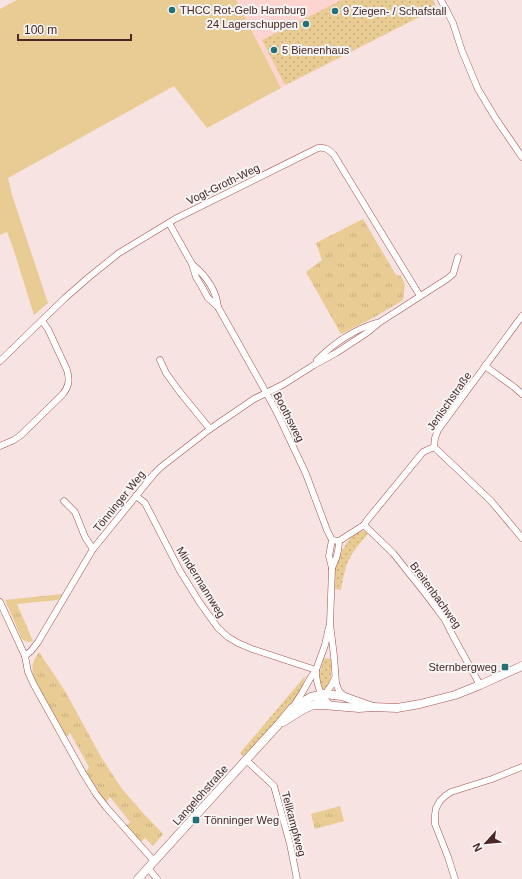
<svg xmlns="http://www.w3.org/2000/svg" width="522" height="879" font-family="Arial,sans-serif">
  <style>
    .built { fill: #fed4d0 }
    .grass { fill: url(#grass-dots) }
    .park { fill: url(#park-tufts) }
    .pitch { fill: #e8cc93 }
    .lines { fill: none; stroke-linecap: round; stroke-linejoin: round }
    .minor-casing { stroke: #a5524e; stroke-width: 7 }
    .tertiary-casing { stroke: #a5524e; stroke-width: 9 }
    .minor { stroke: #fff; stroke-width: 6 }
    .tertiary { stroke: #fff; stroke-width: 8 }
    .poi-dot { fill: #256f76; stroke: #f5f5f5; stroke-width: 1.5 }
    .labels { text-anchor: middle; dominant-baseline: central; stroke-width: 4; stroke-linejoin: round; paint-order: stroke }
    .poi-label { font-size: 11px; fill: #4a2624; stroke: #f5f5f5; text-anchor: start }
    .street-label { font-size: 11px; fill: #4a2624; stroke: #f5f5f5 }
  </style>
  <defs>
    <pattern id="grass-dots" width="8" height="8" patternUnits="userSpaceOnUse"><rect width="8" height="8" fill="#e8cc93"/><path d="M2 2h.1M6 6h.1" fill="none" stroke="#c8af7f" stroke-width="1.8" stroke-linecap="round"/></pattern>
    <pattern id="park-tufts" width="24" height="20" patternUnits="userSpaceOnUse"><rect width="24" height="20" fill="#e8cc93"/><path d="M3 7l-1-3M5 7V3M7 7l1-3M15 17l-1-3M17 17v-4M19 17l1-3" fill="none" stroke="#c8af7f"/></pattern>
  </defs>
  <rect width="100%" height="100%" fill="#f7e3e1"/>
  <!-- built -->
  <polygon class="built" points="236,0 433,0 437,8 281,88"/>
  <!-- grass -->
  <g class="grass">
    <polygon points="342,0 433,0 437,8 285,85 262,40"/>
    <path d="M362,531H365L368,534C358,545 348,557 345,571C343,577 342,584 341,590L335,589C335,583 334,576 335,570C338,556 348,535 362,531Z"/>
    <polygon points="324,658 331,659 331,677 327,690 324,691 322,690 319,676"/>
    <path d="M305,676C307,692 256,743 244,757L240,753Z"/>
  </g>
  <!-- park -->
  <g class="park">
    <polygon points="363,219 396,275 401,276 405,285 403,300 373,318 341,334 306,272 322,260 316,243"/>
    <path d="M62,594L58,600L17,604L33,641C29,643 25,642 22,639L5,600Z"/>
    <path d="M39,652L65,691L101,757L122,789L143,813L163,834L153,846L145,838L141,842L126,826L130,822L110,797L106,802L97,790L86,772L89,767L70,733L66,737L34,679C31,667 32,662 39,652Z"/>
    <polygon points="340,806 344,821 315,829 311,814"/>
  </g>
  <!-- pitch -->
  <polygon class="pitch" points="17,0 236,0 281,88 207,128 174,86 8,178 12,195 48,303 34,315 14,251 7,232 0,235 0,9"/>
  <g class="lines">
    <defs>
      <g id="minor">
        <polyline points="441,0 453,23 462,51 478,89 496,119 522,157"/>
        <polyline points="169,223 192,264 196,277 202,287 208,298 218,307 273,405 281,421 306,474 327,530 332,540"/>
        <path d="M193,265C206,276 216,289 218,307"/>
        <polyline points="160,360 166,373 179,391 210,429"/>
        <path d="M317,360C334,343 353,330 376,323"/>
        <path d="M0,361L65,298L89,277L119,253L175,219L318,148C326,147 329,150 334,155L420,296"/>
        <polyline points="485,366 514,387 522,394"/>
        <path d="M0,446L14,440L21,435L62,395C69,387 70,380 67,370L48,329L42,321"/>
        <polyline points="434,447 491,501 522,538"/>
        <polyline points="136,496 145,503 180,571 200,603 218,628 228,637 238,643 252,649 316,670"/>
        <polyline points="64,501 75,512 85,537 93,549"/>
        <polyline points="364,525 393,553 424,592 437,609 445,620 453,636 480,685"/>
        <polyline points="332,540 339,541 364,525 368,519 423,452 434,447 435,438 438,430 522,316"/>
        <polyline points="332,540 329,556 332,568 330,624 334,656 336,683 339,691 344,696"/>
        <path d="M332,568C336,559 339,552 339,541"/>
        <polyline points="0,602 25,656 28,672 34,685 83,773 96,794 106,807 154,861"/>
        <polyline points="25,656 31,651 38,642 93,549 154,474 161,467 210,429 254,399 284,384 314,365 336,353 368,332 380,322 447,279 453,274 458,257"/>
        <path d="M316,670C316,684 321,698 332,706"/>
        <path d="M313,705C323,697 330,690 335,678"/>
        <polyline points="293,707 302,693 311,677 316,670 325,645 329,627"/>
        <polyline points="246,760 274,786 290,844 297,879 296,879"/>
        <polyline points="148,868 157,879"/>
        <polyline points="455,879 448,857 435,824 435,815 436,808 440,801 445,796 451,792 492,779 522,767"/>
      </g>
      <g id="tertiary">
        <polyline points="283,722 304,709 313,705 323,705 359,708 373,707 397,708 420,704 455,695 480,685 522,666"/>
        <polyline points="138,879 246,760 278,725 292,708 311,697 324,694 342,696 373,707"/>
      </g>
    </defs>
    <!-- minor casing -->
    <use href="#minor" class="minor-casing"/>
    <!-- tertiary casing -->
    <use href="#tertiary" class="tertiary-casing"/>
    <!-- minor -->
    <use href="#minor" class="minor"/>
    <!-- tertiary -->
    <use href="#tertiary" class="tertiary"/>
  </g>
  <!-- markers -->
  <g class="poi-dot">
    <circle cx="172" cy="10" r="4"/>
    <circle cx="335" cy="11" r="4"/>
    <circle cx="306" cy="24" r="4"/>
    <circle cx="274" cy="50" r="4"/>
    <rect x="501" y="663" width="8" height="8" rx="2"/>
    <rect x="192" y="816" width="8" height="8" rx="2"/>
  </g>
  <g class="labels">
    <!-- poi labels -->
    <g class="poi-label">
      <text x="180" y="10">THCC Rot-Gelb Hamburg</text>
      <text x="343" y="11">9 Ziegen- / Schafstall</text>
      <text x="298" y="24" text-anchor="end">24 Lagerschuppen</text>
      <text x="282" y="50">5 Bienenhaus</text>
      <text x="497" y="667" text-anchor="end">Sternbergweg</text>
      <text x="204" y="820">Tönninger Weg</text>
    </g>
    <!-- street labels -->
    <g class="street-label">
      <text transform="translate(223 184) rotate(-26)">Vogt-Groth-Weg</text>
      <text transform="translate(449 401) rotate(-55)">Jenischstraße</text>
      <text transform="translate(289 417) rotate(63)">Boothsweg</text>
      <text transform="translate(119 501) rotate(-51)">Tönninger Weg</text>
      <text transform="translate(201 582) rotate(58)">Mindermannweg</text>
      <text transform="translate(436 595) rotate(54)">Breitenbachweg</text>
      <text transform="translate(200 795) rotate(-48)">Langelohstraße</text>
      <text transform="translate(294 824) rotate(75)">Tellkampfweg</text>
    </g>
  </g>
  <!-- north arrow -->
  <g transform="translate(486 843) rotate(243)" stroke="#f5f5f5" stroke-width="3" paint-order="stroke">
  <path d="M0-3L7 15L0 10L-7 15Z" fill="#4a2624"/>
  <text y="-6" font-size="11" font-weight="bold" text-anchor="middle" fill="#4a2624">N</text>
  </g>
  <!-- scale -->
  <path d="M18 34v6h113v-6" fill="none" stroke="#4a2624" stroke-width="2"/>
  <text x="24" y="34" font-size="12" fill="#4a2624" stroke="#f5f5f5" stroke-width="3" paint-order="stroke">100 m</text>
</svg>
